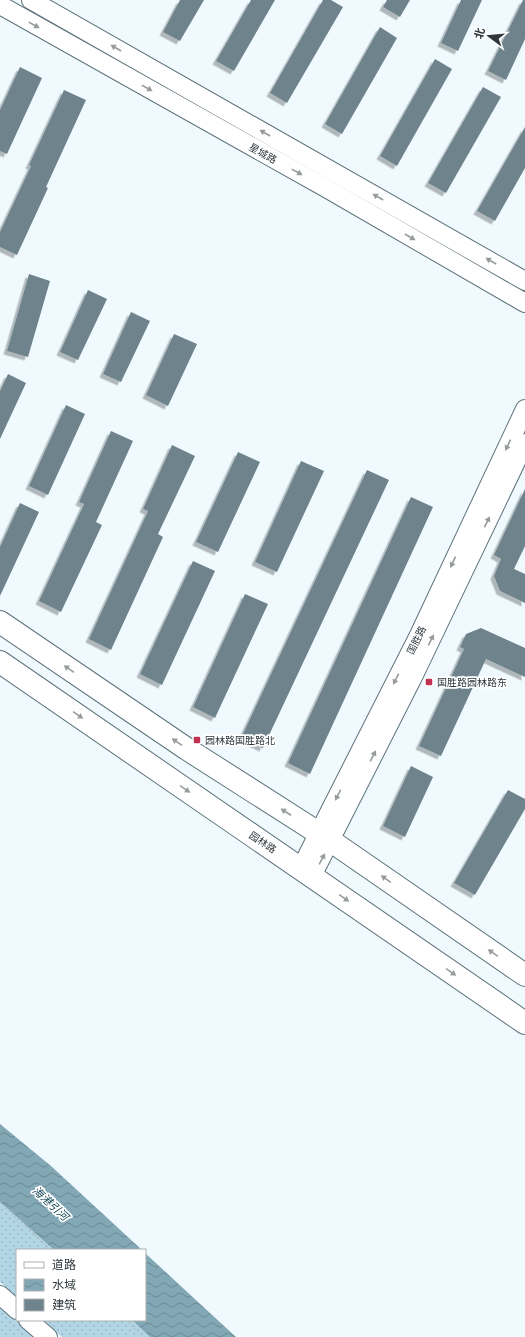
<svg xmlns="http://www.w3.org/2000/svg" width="525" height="1337" font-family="'Open Sans','Noto Sans SC',sans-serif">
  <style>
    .grass { fill: url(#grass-dots) }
    .water { fill: url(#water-waves) }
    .building { fill: #6e838c; filter: url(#shadow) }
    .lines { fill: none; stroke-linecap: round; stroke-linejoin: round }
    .minor-casing { stroke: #5d727b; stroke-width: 20 }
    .major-casing { stroke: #5d727b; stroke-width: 24 }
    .path { stroke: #b3bcc0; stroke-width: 2; stroke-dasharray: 1 3; stroke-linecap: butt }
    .minor { stroke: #fff; stroke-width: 18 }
    .major { stroke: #fff; stroke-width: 22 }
    .oneway { fill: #969b9d }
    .poi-dot { fill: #c23250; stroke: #fff; stroke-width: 1.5 }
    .labels { text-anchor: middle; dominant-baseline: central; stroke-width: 3.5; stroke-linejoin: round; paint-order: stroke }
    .street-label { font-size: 10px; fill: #2e373b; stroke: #fff }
    .poi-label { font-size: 10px; fill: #2e373b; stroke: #fff; text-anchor: start }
    .water-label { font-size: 11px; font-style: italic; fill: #134757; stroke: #fff }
  </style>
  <defs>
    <pattern id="grass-dots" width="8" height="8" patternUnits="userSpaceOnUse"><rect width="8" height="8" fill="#b2d6e5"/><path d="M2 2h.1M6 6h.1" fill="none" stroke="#99b8c5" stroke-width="1.8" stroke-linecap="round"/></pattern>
    <pattern id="water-waves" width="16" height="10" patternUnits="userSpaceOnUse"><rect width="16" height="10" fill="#82a7b5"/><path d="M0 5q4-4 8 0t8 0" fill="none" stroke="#6b8994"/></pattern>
    <filter id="shadow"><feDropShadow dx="-3.5" dy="3.5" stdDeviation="0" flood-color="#0004"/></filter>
  </defs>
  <rect width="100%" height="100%" fill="#f0fafe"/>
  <!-- grass -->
  <g class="grass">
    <polygon points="0,1202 54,1250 17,1250 17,1297 0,1282"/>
    <polygon points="0,1305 36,1337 0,1337"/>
    <polygon points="43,1320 132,1320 150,1337 62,1337"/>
  </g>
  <!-- water -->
  <g class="water">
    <polygon points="0,1124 51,1166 142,1250 54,1250 0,1202"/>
    <polygon points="145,1253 236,1337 150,1337 132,1320 145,1320"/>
  </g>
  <!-- building -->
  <g class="building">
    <polygon points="180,0 204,0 180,41 163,32"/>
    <polygon points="251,0 275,0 234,71 216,61"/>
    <polygon points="323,0 331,0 343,7 287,103 270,93"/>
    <polygon points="387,0 410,0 400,17 383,7"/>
    <polygon points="461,0 482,0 458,51 441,43"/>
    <polygon points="523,0 525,0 525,39 506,80 488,71"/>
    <polygon points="380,27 397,38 342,134 325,124"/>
    <polygon points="435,59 452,69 397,166 380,156"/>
    <polygon points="20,67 42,78 7,154 0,151 0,110"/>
    <polygon points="483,87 501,97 446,193 428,183"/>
    <polygon points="64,90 86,100 46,187 48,188 17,255 0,247 0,232 31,166 29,165"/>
    <polygon points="525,127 525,168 495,221 477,211"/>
    <polygon points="29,274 50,281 28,357 7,351"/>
    <polygon points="88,290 107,299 78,360 60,352"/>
    <polygon points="131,312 150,321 121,382 103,374"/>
    <polygon points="174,334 197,344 168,406 146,395"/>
    <polygon points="8,374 26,383 0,439 0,391"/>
    <polygon points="66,405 85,414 48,495 29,486"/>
    <polygon points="111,431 133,441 96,522 102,525 61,612 39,601 84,504 79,502"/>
    <polygon points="172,445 195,456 158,534 163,537 111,650 89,639 148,511 143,509"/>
    <polygon points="238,452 260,462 218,552 196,542"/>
    <polygon points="301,461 324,471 277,572 255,562"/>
    <polygon points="367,470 389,480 263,748 241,738"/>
    <polygon points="525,489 525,546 514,569 525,574 525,603 500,591 494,576 501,559 494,555"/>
    <polygon points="411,497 433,507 310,774 288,763"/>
    <polygon points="20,503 39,512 0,596 0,547"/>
    <polygon points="193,561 215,571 162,685 140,674"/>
    <polygon points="245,594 268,604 215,718 193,707"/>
    <polygon points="481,628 525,648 525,677 486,659 441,756 419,746 464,649 460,647 466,634"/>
    <polygon points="411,766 433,777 405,837 383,826"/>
    <polygon points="508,790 525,799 525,809 475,895 454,883"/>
  </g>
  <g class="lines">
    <defs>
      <g id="minor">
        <polyline points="31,0 525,281"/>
        <polyline points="0,5 326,188 525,303"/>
        <polyline points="301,868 419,635 525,409"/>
        <polyline points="312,876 413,677 525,443"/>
        <polyline points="0,1295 17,1310"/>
        <polyline points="28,1320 48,1337"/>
      </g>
      <g id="major">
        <polyline points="0,622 187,749 331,841 525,975"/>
        <polyline points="0,662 525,1023"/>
      </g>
    </defs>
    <!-- minor casing -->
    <use href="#minor" class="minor-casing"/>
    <!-- major casing -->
    <use href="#major" class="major-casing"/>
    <!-- path -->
    <g class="path">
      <polyline points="0,1203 51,1250"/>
      <polyline points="126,1320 144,1337"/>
    </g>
    <!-- minor -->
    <use href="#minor" class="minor"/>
    <!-- major -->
    <use href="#major" class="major"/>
  </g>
  <!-- one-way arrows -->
  <defs><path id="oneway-solid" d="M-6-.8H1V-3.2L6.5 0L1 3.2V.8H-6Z"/></defs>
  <g class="oneway">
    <use href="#oneway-solid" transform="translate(34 25) rotate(29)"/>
    <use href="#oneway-solid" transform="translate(116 48) rotate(-150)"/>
    <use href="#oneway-solid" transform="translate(147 88) rotate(29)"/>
    <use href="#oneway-solid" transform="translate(265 133) rotate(-150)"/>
    <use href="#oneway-solid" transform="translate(297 172) rotate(29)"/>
    <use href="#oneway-solid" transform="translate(378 197) rotate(-150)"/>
    <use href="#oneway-solid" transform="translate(410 237) rotate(30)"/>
    <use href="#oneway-solid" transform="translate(491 261) rotate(-150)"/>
    <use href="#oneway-solid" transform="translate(508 445) rotate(115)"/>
    <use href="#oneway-solid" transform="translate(487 522) rotate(-64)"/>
    <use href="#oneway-solid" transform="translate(453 562) rotate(115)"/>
    <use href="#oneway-solid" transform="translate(431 640) rotate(-64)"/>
    <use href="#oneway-solid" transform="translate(69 669) rotate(-146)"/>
    <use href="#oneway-solid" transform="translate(396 679) rotate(117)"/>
    <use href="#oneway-solid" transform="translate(78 715) rotate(34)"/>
    <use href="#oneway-solid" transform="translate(177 742) rotate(-146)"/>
    <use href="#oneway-solid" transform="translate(373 756) rotate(-63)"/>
    <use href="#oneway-solid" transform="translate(185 789) rotate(34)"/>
    <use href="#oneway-solid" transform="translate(338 795) rotate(117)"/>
    <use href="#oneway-solid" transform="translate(286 812) rotate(-147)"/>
    <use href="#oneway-solid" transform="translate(322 859) rotate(-62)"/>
    <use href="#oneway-solid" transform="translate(386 879) rotate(-145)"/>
    <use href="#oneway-solid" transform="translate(344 898) rotate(35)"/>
    <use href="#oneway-solid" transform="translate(493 953) rotate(-145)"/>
    <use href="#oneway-solid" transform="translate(451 972) rotate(35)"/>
  </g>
  <!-- markers -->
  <g class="poi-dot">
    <rect x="425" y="678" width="8" height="8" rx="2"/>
    <rect x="193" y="736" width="8" height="8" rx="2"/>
  </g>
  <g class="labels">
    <!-- street labels -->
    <g class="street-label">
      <text transform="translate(263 153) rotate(29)">星城路</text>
      <text transform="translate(416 640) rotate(-64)">国胜路</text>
      <text transform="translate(263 842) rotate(34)">园林路</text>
    </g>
    <!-- poi labels -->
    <g class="poi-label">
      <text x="437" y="682">国胜路园林路东</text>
      <text x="205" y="740">园林路国胜路北</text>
    </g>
    <!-- water labels -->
    <g class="water-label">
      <text transform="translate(51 1203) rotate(43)">海港引河</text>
    </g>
  </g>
  <!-- legend -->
  <rect x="16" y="1249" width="130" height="72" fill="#ffffff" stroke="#abafb1"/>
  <rect x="24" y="1262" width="20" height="6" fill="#ffffff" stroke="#abafb1"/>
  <text x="52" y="1269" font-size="12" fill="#2e373b">道路</text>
  <rect x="24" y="1279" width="20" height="12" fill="url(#water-waves)" stroke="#abafb1"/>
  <text x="52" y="1289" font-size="12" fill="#2e373b">水域</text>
  <rect x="24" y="1299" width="20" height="12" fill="#6e838c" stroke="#abafb1"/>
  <text x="52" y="1309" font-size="12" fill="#2e373b">建筑</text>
  <!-- north arrow -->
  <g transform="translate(489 36) rotate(286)" stroke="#ffffff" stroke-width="3" paint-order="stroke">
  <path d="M0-3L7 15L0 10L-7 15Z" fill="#2e373b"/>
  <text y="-6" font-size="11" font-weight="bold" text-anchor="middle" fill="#2e373b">北</text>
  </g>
</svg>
